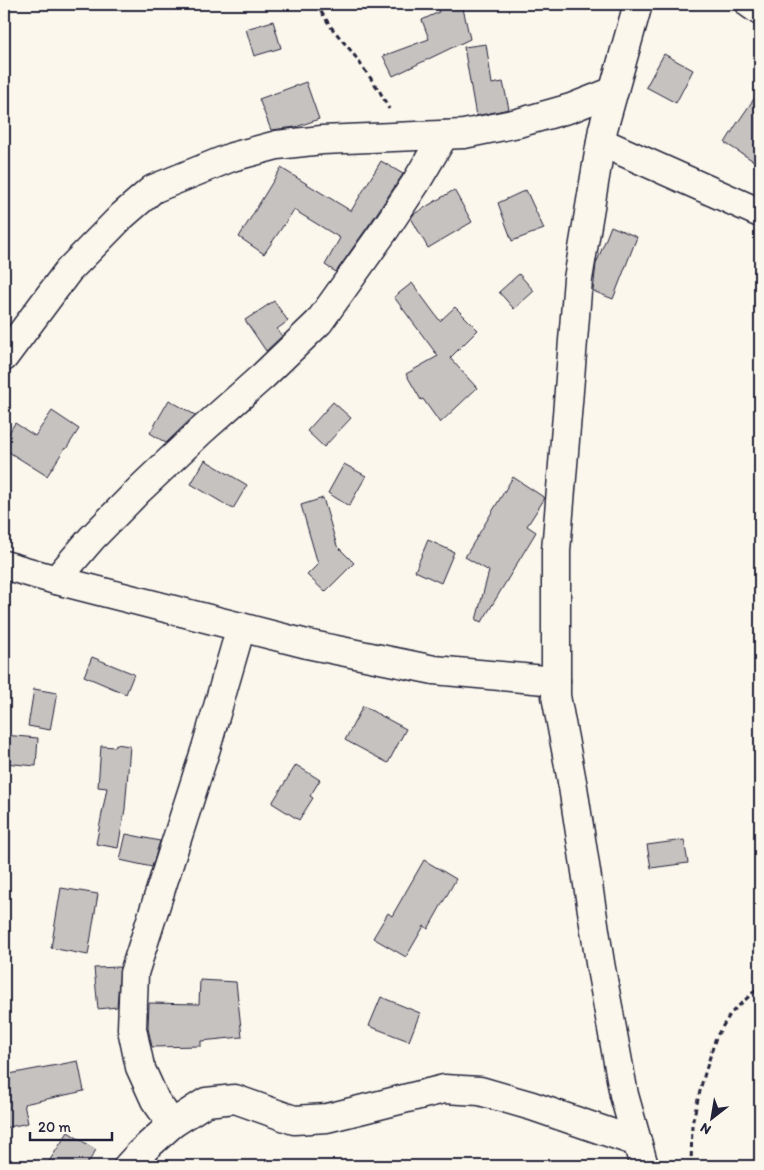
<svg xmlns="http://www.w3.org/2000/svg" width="764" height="1170" font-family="Itim,sans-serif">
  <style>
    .building { fill: #c6c2c0; stroke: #22223b }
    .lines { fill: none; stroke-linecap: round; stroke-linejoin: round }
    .minor-casing { stroke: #22223b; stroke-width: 31 }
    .path { stroke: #22223b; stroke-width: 3; stroke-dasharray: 5 4; stroke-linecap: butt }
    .minor { stroke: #fbf7ec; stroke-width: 28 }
  </style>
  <rect width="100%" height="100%" fill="#fbf7ec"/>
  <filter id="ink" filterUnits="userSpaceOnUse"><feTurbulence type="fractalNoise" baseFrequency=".02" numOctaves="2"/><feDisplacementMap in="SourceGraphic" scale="10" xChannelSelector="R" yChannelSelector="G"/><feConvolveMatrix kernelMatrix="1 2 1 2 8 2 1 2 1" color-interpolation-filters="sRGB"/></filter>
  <g filter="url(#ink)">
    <!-- building -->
    <g class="building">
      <polygon points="437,4 462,4 470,39 393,76 383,56 429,39 422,20 439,12"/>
      <polygon points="273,21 281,48 254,56 246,29"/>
      <polygon points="486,44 492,84 503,82 509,109 476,116 464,47"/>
      <polygon points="664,54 693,70 676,103 646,87"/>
      <polygon points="306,82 319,119 296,127 271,130 259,99"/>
      <polygon points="760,90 760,165 725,143 736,125"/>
      <polygon points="381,161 403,174 373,219 336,272 325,265 340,238 294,210 264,254 239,237 281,168 351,211"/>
      <polygon points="454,190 472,222 428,248 411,218 414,214"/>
      <polygon points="526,190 544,229 512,241 498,203"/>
      <polygon points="611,226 637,237 613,299 593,291 596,264"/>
      <polygon points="519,274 534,291 514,309 499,292"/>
      <polygon points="412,283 440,321 455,307 478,330 450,358 477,388 440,423 423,399 421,400 406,374 438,356 394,297"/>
      <polygon points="274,301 288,321 277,329 282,336 266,351 245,320"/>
      <polygon points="169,400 195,415 166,443 150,433"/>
      <polygon points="333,402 351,418 324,447 307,431"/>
      <polygon points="52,411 79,429 66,449 65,448 47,476 4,449 4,441 15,423 35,436"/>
      <polygon points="205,460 247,485 233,509 191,484"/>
      <polygon points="344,464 366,476 349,506 328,493"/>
      <polygon points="513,477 545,498 527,526 536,532 482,622 476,620 489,571 465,557"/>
      <polygon points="323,498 337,546 354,563 325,592 307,575 318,564 301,505"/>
      <polygon points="428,540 454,552 441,583 415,571"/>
      <polygon points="92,657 134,674 126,694 84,676"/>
      <polygon points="34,689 57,693 50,730 28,726"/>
      <polygon points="363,706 406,729 388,763 345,740"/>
      <polygon points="4,735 38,738 36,766 4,763"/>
      <polygon points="116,744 130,746 125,809 118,848 96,844 107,788 98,787 101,746 115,747"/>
      <polygon points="296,765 320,780 310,796 313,798 299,820 272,803"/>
      <polygon points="126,834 160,841 152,867 120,860"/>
      <polygon points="684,840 688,863 651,868 647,845"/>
      <polygon points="424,860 456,879 428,929 424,926 406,957 373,938 388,913 392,916"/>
      <polygon points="61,888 98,894 88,955 51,948"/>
      <polygon points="120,967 117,1007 98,1009 94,968"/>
      <polygon points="200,980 236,982 242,1037 201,1041 201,1046 152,1047 148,1028 149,1003 199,1004"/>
      <polygon points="381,997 420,1013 409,1041 369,1026"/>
      <polygon points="78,1061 84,1091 24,1104 28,1123 4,1128 4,1075"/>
      <polygon points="68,1132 96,1150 86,1166 46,1166"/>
    </g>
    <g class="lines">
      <defs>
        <g id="minor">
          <polyline points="638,4 603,129 578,279 556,551 556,696 573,787 600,963 624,1095 644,1166"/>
          <polyline points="750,4 760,11"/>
          <polyline points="601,142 760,213"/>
          <polyline points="4,357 68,271 122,216 153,189 232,157 277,145 322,140 464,134 518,123 571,108 614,91"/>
          <polyline points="4,565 56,580 307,644 434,670 556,681"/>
          <polyline points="56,580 92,538 140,489 200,432 263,376 319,322 386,228 415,184 444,135"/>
          <polyline points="172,1124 155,1100 140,1067 132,1029 134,973 206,748 241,627"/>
          <polyline points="128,1166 140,1153 172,1124 206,1102 235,1099 294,1120 327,1118 444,1089 480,1091 532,1106 637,1142"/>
        </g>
      </defs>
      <!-- minor casing -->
      <use href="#minor" class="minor-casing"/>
      <!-- path -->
      <g class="path">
        <polyline points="316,4 331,27 352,52 379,90 389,109"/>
        <polyline points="691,1166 692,1124 702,1083 716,1037 731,1013 760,986"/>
      </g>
      <!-- minor -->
      <use href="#minor" class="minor"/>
    </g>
  </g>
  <!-- margin -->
  <rect width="764" height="1170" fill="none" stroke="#fbf7ec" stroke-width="20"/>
  <rect x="10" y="10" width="744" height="1150" fill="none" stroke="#22223b" stroke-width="2" filter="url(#ink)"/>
  <!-- north arrow -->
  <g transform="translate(712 1118) rotate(211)" stroke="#fbf7ec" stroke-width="4" paint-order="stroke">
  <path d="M0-4L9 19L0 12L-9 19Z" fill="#22223b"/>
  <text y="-8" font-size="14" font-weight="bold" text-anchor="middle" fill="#22223b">N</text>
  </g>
  <!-- scale -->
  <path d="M30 1132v8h82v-8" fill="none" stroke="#22223b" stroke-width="2.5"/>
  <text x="38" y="1132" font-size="15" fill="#22223b" stroke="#fbf7ec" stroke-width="4" paint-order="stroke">20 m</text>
</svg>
